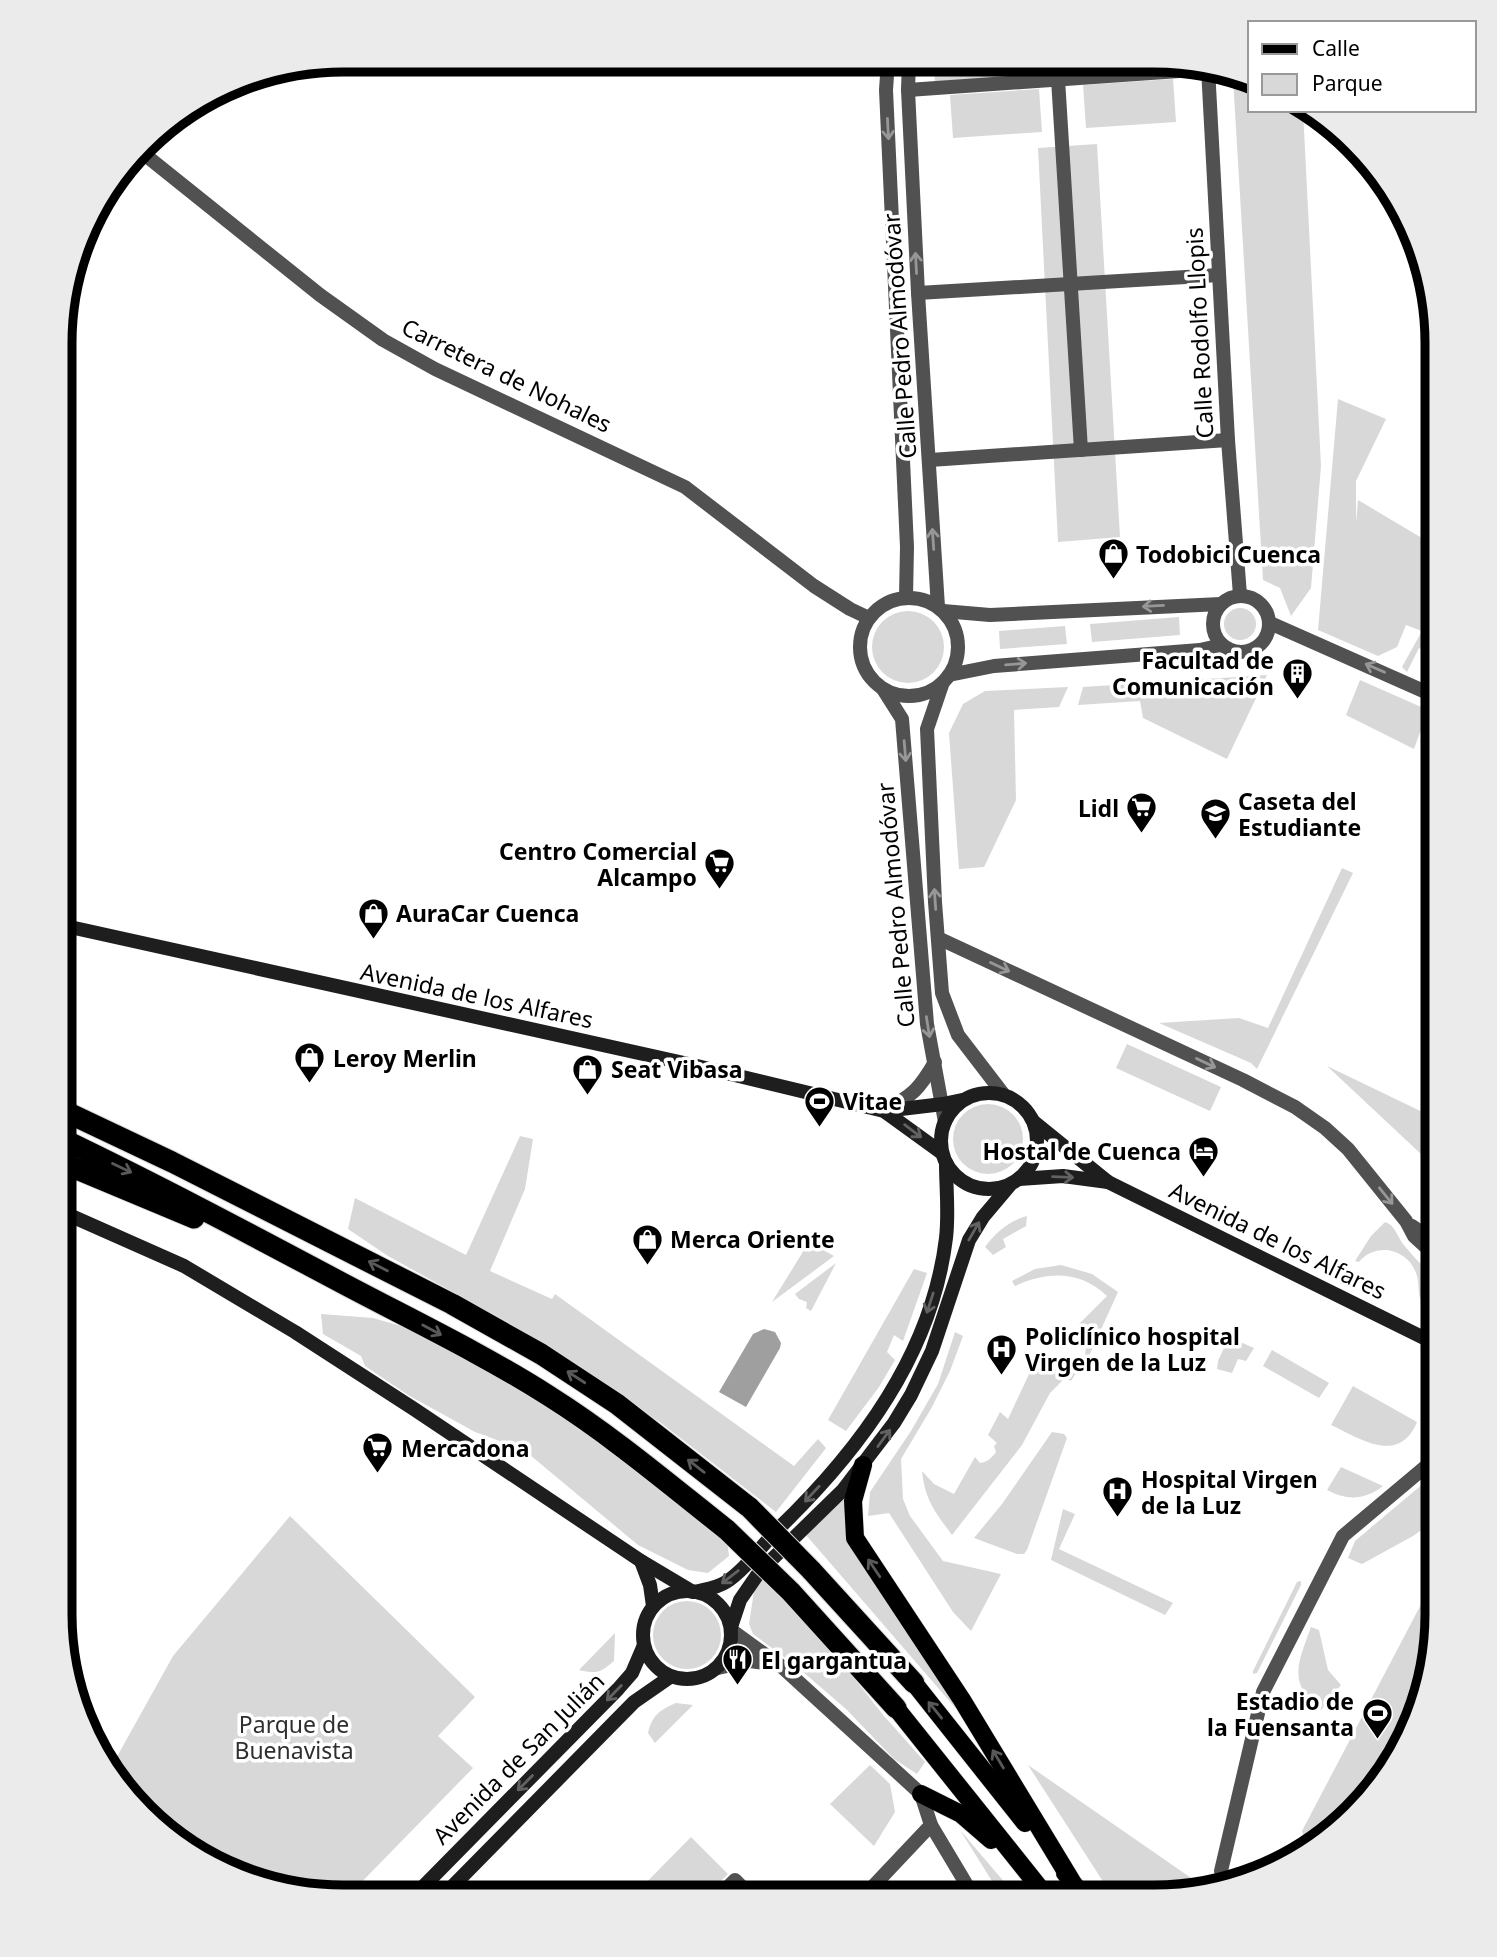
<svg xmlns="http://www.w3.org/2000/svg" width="1497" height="1957" font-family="'Noto Sans',sans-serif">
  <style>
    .green { fill: #d8d8d8 }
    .water { fill: #9f9f9f }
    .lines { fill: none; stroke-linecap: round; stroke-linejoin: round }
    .primary-casing { stroke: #dbdbdb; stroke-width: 19 }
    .highway-casing { stroke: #dbdbdb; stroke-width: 23 }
    .street { stroke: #515151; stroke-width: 14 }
    .secondary { stroke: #1e1e1e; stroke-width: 14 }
    .primary { stroke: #000; stroke-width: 18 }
    .highway { stroke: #000; stroke-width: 21 }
    .highway-bridge-casing { stroke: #dbdbdb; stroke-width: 23; stroke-linecap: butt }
    .highway-bridge { stroke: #000; stroke-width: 21 }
    .oneway { stroke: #979797 }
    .oneway2 { stroke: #626262 }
    .oneway3 { stroke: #595959 }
    .labels { text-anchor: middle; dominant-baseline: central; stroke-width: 7; stroke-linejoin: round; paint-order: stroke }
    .street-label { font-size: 23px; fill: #000; stroke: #fff }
    .poi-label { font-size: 23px; font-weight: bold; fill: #000; stroke: #fff; text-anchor: start }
    .park-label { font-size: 23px; fill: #2f2f2f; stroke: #fff }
    .rim { fill: none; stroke: #000; stroke-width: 9 }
  </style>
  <rect width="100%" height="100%" fill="#fff"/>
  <!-- green -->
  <g class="green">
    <polygon points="934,61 1059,62 1059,68 1074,67 1074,62 1184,62 1185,67 935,85"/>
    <polygon points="1233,78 1250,84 1250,110 1303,110 1321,466 1311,588 1291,616 1280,588 1263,580"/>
    <polygon points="1173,79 1176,122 1086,128 1083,85"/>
    <polygon points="1039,89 1042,132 953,138 950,95"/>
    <polygon points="1097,144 1120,537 1058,542 1038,148"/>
    <polygon points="1338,399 1386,419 1356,481 1356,523 1358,500 1437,547 1437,657 1419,648 1407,672 1402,667 1422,631 1406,625 1397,647 1378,656 1318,630"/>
    <circle cx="1240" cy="624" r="16"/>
    <circle cx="908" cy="647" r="36"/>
    <polygon points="1179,617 1180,635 1092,642 1090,624"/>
    <polygon points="1065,626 1067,644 1000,649 999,631"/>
    <polygon points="1267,675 1227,759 1143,718 1140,701 1078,705 1083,687"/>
    <polygon points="1360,680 1428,710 1414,749 1346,715"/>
    <polygon points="1068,687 1059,707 1014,710 1016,800 984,867 959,869 949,733 963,704 985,691"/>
    <polygon points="1342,868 1353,873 1257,1069 1251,1063 1159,1023 1239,1018 1268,1028"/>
    <polygon points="1127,1044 1221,1087 1210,1111 1116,1068"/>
    <polygon points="1327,1066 1437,1119 1437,1169"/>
    <circle cx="988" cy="1139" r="35"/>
    <polygon points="520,1136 533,1139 525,1189 490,1271 552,1299 555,1294 794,1466 818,1439 826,1448 776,1512 661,1423 509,1323 388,1256 348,1229 355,1198 466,1255"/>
    <path d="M1027,1216L1026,1226L1003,1239L1006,1247L993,1255L985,1247C996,1232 1009,1221 1027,1216Z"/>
    <path d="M1385,1222C1395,1225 1397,1236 1403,1244C1413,1256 1423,1268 1437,1276V1314C1430,1311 1424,1307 1421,1300C1417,1292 1420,1282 1416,1273C1407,1248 1375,1242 1359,1262L1355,1261L1371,1236Z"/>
    <polygon points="809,1242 834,1256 772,1302"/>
    <polygon points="836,1263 811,1311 806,1308 807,1302 799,1299 795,1294"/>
    <path d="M1061,1265L1092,1274L1118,1292L1089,1356L1085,1355L1087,1338L1079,1324L1107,1296C1080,1270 1047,1271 1015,1286L1012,1281L1035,1269Z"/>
    <polygon points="914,1269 927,1273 903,1341 894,1335 887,1352 895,1360 879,1387 846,1431 828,1420"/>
    <polygon points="321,1314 373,1318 415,1330 582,1427 727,1539 729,1556 708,1573 688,1570 638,1545 524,1450 475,1432 408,1395 365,1366 361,1356 323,1334"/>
    <polygon points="955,1332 963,1336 950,1371 932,1407 901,1459 903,1499 910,1516 943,1561 1001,1574 971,1631 953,1612 889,1513 868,1516 870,1492 911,1431 938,1384"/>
    <polygon points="1229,1337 1254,1348 1246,1361 1238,1359 1232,1373 1217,1369 1218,1361"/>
    <polygon points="1272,1350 1329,1383 1319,1398 1263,1366"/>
    <path d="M1037,1357L1055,1364L1061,1358L1080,1367L1071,1381L1065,1378L1050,1393L1022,1445L952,1535C935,1512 925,1500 922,1471L934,1484L954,1494L975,1457L980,1463C987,1462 992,1458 996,1452L994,1446L997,1443L988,1435L1000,1412L1008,1419Z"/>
    <path d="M1353,1386L1417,1422C1399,1466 1359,1438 1331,1425Z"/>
    <polygon points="1052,1432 1064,1434 1067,1438 1027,1550 1024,1554 1017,1554 974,1538 1002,1504"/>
    <path d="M1341,1467L1383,1486C1365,1500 1347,1501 1327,1490Z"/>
    <polygon points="1437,1472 1437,1519 1413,1536 1362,1564 1348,1558 1355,1541"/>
    <polygon points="844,1499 846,1522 906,1628 958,1711 806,1535"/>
    <polygon points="1063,1509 1075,1514 1059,1549 1173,1603 1165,1615 1051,1560"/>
    <polygon points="290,1516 475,1697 438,1736 473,1768 349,1895 306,1895 185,1850 129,1801 109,1771 173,1656"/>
    <polygon points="1437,1574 1437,1633 1422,1706 1390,1771 1341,1827 1308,1849 1302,1831"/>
    <polygon points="763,1577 799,1609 884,1716 925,1762 917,1774 894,1759 846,1709 795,1665 753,1634 749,1624 754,1591"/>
    <polygon points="1301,1581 1301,1585 1257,1673 1253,1674 1253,1671 1297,1582"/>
    <circle cx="687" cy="1635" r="34"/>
    <path d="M1311,1627L1319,1630L1328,1670L1341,1685L1321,1710C1287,1683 1298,1663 1311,1627Z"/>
    <path d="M615,1633L614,1661C600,1673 597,1674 579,1670Z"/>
    <path d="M676,1703L693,1705L655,1743L648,1733C652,1715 660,1710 676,1703Z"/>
    <polygon points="870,1765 890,1784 895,1812 874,1846 830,1804"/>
    <polygon points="1028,1765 1194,1880 1196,1888 1155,1897 1113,1897"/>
    <polygon points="960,1830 1017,1897 1002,1897"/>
    <polygon points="691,1837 728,1874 705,1896 633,1896"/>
  </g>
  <!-- water -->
  <polygon class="water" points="764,1329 775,1332 781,1343 780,1348 746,1407 719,1392 753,1334"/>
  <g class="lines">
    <defs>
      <g id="primary">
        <polyline points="863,1465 853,1501 855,1538 962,1700 1071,1880"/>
        <polyline points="914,1683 1025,1823"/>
        <polyline points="896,1708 1047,1897"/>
        <polyline points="921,1794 961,1814 991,1840"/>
        <polyline points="1065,1873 1084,1897"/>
      </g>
      <g id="highway">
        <polyline points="60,1109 172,1162 452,1304 541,1354 617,1404 750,1508"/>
        <path d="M60,1138C156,1184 250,1234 344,1284C412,1320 483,1354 549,1396C611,1435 669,1484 727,1530"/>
        <polyline points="60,1162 194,1218"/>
        <polyline points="811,1570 914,1683"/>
        <polyline points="791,1592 896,1708"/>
      </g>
    </defs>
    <!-- primary casing -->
    <use href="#primary" class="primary-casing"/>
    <!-- highway casing -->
    <use href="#highway" class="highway-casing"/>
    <!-- street -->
    <g class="street">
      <polyline points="888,61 886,90 907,547 906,597"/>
      <polyline points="909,61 908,90 918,293 938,607"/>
      <polyline points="1208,68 1228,440 1240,595"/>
      <polyline points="1058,79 1081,450"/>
      <polyline points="908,90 1208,69"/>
      <polyline points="139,150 320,295 383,340 435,369 685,487 814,586 850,609 869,618"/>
      <polyline points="918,293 1219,275"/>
      <polyline points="930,460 1228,440"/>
      <circle cx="1241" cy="624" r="28"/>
      <circle cx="909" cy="647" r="49"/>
      <polyline points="943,611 990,615 1221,604"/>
      <polyline points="1270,623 1437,697"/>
      <polyline points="949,675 994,666 1200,650 1222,645"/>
      <polyline points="943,682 927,729 935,902 942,993 958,1035 1004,1095"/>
      <polyline points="883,689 902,719 927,1024 945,1122"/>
      <polyline points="938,938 1243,1080 1295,1107 1325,1128 1348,1149 1406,1221 1414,1236 1437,1257"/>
      <path d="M884,1110C912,1097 920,1088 935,1062"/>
      <polyline points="1412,1226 1424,1234 1437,1238"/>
      <polyline points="731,1630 781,1666 921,1794 931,1825 974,1897"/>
      <polyline points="718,1668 750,1661 778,1665"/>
      <polyline points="1221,1871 1263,1692 1343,1536 1437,1457"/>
      <polyline points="719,1896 735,1880 751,1896"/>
      <polyline points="863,1897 931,1825"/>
    </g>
    <!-- secondary -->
    <g class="secondary">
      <polyline points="61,925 693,1065 884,1111 942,1153"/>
      <circle cx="989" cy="1141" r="48"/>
      <polyline points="884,1111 943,1104 962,1100"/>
      <polyline points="1034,1122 1108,1182 1428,1340 1437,1346"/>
      <polyline points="1019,1179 1063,1176 1108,1182"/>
      <polyline points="60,1211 184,1266 295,1332 414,1409 641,1561 693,1592"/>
      <polyline points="641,1561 650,1585 653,1606"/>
      <circle cx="687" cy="1635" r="44"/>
      <path d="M695,1592C706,1589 717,1588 726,1582C746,1569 761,1546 778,1529C860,1450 932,1354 946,1238C949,1213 946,1188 946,1163"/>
      <polyline points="731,1627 740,1600 760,1571 843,1490 894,1423 911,1395 932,1351 969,1240 983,1217 1010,1185"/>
      <polyline points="415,1895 618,1689 632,1673 644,1645"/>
      <polyline points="443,1896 634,1702 670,1677"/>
    </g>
    <!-- primary -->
    <use href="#primary" class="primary"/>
    <!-- highway -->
    <use href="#highway" class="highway"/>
    <defs>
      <g id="highway-bridge">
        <polyline points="750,1508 811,1570"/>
        <polyline points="727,1530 791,1592"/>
      </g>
    </defs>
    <!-- highway-bridge casing -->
    <use href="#highway-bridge" class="highway-bridge-casing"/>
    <!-- highway-bridge -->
    <use href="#highway-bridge" class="highway-bridge"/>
  </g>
  <!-- one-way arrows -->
  <defs><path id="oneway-shaft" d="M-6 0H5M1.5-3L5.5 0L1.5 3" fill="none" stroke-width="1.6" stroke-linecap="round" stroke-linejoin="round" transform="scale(1.75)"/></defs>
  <g class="oneway">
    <use href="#oneway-shaft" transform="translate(888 129) rotate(87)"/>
    <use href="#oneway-shaft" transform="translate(916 263) rotate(-93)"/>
    <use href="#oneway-shaft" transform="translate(933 539) rotate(-94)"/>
    <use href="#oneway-shaft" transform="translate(1153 606) rotate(177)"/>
    <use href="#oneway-shaft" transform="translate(1016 664) rotate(-5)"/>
    <use href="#oneway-shaft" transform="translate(1375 668) rotate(-156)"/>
    <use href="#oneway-shaft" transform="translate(905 751) rotate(85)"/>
    <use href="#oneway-shaft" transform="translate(935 899) rotate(-94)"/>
    <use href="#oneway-shaft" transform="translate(1000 967) rotate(25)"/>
    <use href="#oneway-shaft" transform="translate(928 1027) rotate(81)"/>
    <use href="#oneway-shaft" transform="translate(1206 1063) rotate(25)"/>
    <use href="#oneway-shaft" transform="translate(1386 1196) rotate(51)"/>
  </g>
  <g class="oneway2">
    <use href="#oneway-shaft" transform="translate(913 1131) rotate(37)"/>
    <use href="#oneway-shaft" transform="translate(1063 1177) rotate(2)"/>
    <use href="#oneway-shaft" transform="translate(974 1231) rotate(-60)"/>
    <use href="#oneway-shaft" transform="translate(930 1303) rotate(108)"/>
    <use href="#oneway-shaft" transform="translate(884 1438) rotate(-54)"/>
    <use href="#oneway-shaft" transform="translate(812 1494) rotate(133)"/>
    <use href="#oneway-shaft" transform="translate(730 1577) rotate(142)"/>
    <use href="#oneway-shaft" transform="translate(614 1693) rotate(134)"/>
    <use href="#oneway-shaft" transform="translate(525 1783) rotate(135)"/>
  </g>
  <g class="oneway3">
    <use href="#oneway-shaft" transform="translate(122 1168) rotate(25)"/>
    <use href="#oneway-shaft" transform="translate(378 1266) rotate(-153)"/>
    <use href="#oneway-shaft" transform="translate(432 1330) rotate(28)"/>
    <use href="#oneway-shaft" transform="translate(576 1377) rotate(-147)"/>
    <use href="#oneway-shaft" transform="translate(696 1466) rotate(-142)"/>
    <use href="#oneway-shaft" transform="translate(874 1568) rotate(-124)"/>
    <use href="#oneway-shaft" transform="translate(935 1710) rotate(-129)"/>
    <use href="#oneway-shaft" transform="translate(998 1759) rotate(-121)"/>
  </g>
  <!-- icons -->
  <defs>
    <symbol id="shop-pin" viewBox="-11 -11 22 30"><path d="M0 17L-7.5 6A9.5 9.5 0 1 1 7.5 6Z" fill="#000" stroke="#fff"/><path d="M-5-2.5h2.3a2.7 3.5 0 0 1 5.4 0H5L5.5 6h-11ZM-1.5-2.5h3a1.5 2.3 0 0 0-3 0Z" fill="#fff"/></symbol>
    <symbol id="building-pin" viewBox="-11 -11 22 30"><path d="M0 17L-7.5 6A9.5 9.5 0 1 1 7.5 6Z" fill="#000" stroke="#fff"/><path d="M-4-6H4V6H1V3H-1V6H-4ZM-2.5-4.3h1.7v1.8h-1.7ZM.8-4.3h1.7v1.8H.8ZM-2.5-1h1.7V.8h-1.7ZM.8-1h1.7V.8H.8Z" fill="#fff"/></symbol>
    <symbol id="supermarket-pin" viewBox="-11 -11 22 30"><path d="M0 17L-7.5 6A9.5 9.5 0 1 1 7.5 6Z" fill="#000" stroke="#fff"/><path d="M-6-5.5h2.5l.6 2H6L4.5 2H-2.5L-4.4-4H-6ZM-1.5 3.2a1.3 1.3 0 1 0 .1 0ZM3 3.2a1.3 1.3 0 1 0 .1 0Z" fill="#fff"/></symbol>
    <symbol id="university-pin" viewBox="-11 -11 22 30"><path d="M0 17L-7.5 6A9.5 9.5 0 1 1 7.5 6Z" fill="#000" stroke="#fff"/><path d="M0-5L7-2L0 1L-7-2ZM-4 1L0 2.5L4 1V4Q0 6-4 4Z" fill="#fff"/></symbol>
    <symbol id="stadium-pin" viewBox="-11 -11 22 30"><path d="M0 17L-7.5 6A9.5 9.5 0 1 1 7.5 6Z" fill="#000" stroke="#fff"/><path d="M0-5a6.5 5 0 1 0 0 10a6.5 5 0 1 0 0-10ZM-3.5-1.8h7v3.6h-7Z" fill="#fff"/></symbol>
    <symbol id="hotel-pin" viewBox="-11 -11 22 30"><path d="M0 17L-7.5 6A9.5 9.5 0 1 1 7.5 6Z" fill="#000" stroke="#fff"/><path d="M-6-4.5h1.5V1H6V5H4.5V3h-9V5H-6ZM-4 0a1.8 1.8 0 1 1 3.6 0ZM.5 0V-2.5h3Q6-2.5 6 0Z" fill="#fff"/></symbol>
    <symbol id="hospital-pin" viewBox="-11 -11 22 30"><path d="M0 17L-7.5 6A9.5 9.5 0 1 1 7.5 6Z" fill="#000" stroke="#fff"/><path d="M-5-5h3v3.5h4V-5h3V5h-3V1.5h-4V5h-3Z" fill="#fff"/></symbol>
    <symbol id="restaurant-pin" viewBox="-11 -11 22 30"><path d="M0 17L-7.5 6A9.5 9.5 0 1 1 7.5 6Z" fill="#000" stroke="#fff"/><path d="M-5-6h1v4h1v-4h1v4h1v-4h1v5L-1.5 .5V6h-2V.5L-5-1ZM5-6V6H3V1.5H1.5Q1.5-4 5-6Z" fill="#fff"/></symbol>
  </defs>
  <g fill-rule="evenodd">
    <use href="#shop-pin" x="1096" y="536" width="35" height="47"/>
    <use href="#building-pin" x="1280" y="656" width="35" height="47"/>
    <use href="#supermarket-pin" x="1124" y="790" width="35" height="47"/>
    <use href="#university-pin" x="1198" y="796" width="35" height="47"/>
    <use href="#supermarket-pin" x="702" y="846" width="35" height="47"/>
    <use href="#shop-pin" x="356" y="896" width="35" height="47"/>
    <use href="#shop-pin" x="292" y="1040" width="35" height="47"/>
    <use href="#shop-pin" x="570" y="1052" width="35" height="47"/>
    <use href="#stadium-pin" x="802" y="1084" width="35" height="47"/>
    <use href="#hotel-pin" x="1186" y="1134" width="35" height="47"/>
    <use href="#shop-pin" x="630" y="1222" width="35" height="47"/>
    <use href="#hospital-pin" x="984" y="1332" width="35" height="47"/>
    <use href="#supermarket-pin" x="360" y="1430" width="35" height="47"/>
    <use href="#hospital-pin" x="1100" y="1474" width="35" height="47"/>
    <use href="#restaurant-pin" x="720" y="1642" width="35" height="47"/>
    <use href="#stadium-pin" x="1360" y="1696" width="35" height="47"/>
  </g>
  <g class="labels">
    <!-- street labels -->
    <g class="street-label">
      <text transform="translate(1199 333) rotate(-93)">Calle Rodolfo Llopis</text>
      <text transform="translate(899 336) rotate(-94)">Calle Pedro Almodóvar</text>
      <text transform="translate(507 375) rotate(26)">Carretera de Nohales</text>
      <text transform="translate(895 905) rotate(-95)">Calle Pedro Almodóvar</text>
      <text transform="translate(477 995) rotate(12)">Avenida de los Alfares</text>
      <text transform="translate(1278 1240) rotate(26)">Avenida de los Alfares</text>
      <text transform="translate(518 1758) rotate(-45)">Avenida de San Julián</text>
    </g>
    <!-- poi labels -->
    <g class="poi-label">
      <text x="1136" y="554">Todobici Cuenca</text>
      <text x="1274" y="660" text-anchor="end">Facultad de<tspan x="1274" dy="26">Comunicación</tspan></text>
      <text x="1238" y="801">Caseta del<tspan x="1238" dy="26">Estudiante</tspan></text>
      <text x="1119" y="808" text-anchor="end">Lidl</text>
      <text x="697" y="851" text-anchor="end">Centro Comercial<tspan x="697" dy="26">Alcampo</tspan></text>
      <text x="396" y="913">AuraCar Cuenca</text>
      <text x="333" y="1058">Leroy Merlin</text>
      <text x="611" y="1069">Seat Vibasa</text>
      <text x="843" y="1101">Vitae</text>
      <text x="1181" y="1151" text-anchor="end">Hostal de Cuenca</text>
      <text x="670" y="1239">Merca Oriente</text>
      <text x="1025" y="1336">Policlínico hospital<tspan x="1025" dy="26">Virgen de la Luz</tspan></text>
      <text x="401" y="1448">Mercadona</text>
      <text x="1141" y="1479">Hospital Virgen<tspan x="1141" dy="26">de la Luz</tspan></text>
      <text x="761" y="1660">El gargantua</text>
      <text x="1354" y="1701" text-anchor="end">Estadio de<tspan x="1354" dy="26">la Fuensanta</tspan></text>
    </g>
    <!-- park labels -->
    <g class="park-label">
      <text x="294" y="1724">Parque de<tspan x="294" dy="26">Buenavista</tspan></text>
    </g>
  </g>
  <!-- crop -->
  <path d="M0 0H1497V1957H0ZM343 72H1154A271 271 0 0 1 1425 343V1614A271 271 0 0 1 1154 1885H343A271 271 0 0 1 72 1614V343A271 271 0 0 1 343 72Z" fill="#ebebeb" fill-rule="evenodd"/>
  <path class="rim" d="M343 72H1154A271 271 0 0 1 1425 343V1614A271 271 0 0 1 1154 1885H343A271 271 0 0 1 72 1614V343A271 271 0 0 1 343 72Z"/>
  <!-- legend -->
  <rect x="1248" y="21" width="228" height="91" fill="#ffffff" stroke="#999999" stroke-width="2"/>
  <rect x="1262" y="44" width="35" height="10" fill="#000000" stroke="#999999" stroke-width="2"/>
  <text x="1312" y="56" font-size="21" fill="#000000">Calle</text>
  <rect x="1262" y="74" width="35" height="21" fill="#d8d8d8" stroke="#999999" stroke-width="2"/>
  <text x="1312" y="91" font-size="21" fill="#000000">Parque</text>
</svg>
